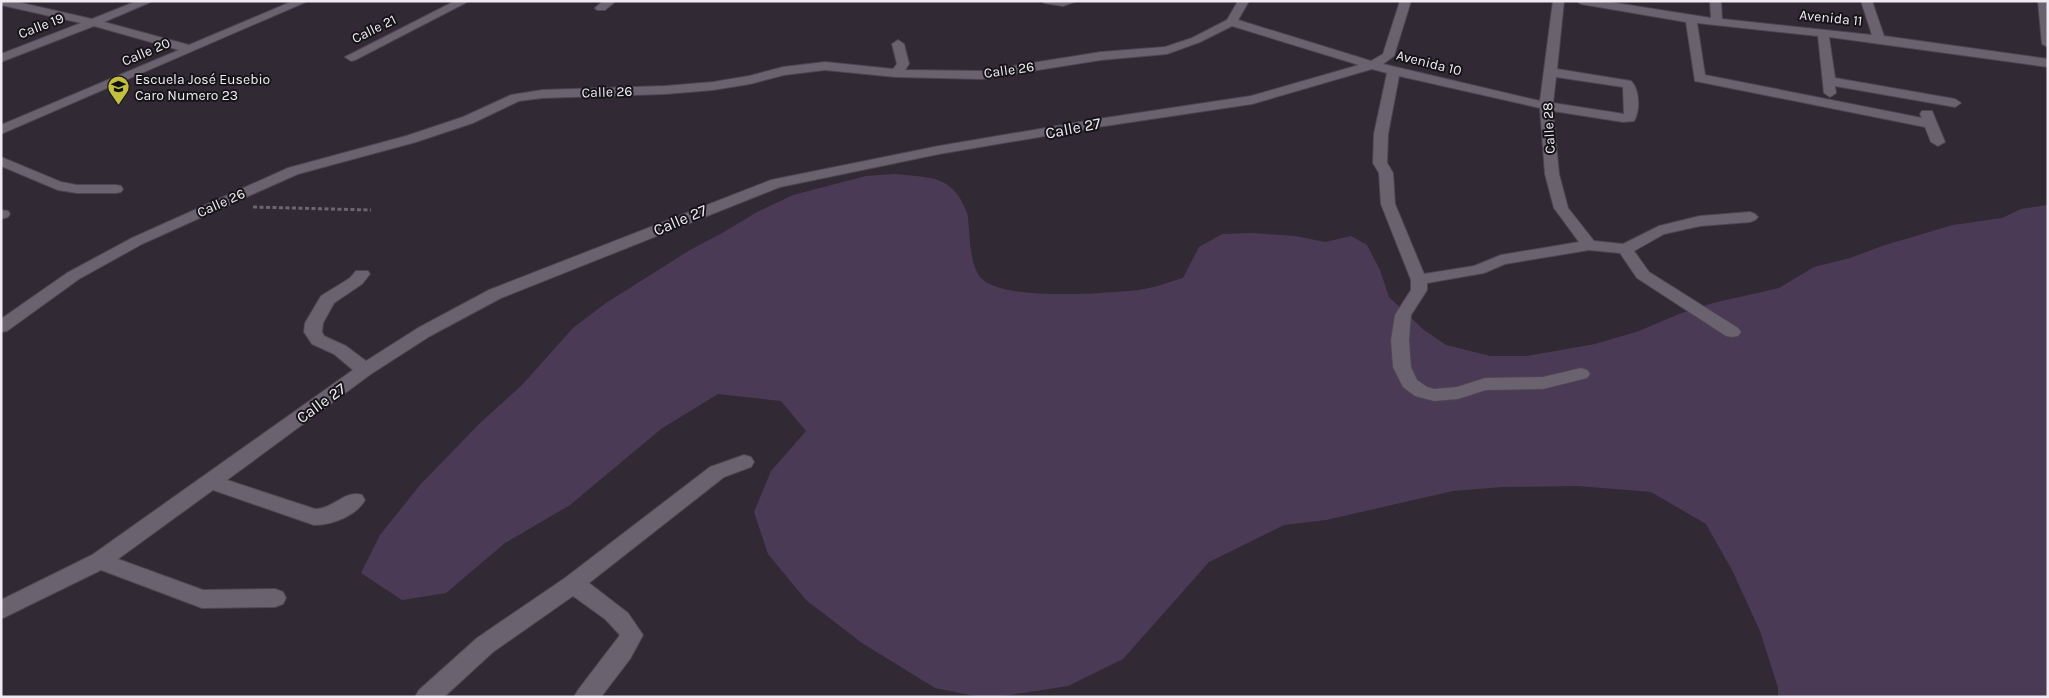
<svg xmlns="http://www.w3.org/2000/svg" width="2049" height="698" font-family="Karla,sans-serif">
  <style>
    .green { fill: #4b3a55 }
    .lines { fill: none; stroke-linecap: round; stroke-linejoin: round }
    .street-casing { stroke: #4d4650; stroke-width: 2 }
    .path { stroke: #6c6670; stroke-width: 3; stroke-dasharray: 4 2.5; stroke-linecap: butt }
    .street { fill: #6b6270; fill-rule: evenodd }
    .labels { text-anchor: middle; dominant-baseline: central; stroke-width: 4; stroke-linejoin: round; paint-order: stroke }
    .far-street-label { font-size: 14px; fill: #f0ebf3; stroke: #171419 }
    .far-poi-label { font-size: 14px; fill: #f0ebf3; stroke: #171419; text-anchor: start }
    .street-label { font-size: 16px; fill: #f0ebf3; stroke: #171419 }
  </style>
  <rect width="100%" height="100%" fill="#312a35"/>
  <!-- green -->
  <path class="green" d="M895,174C924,177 950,175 963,204C965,209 968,213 968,218C970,237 969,257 978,274C993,303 1109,293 1139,290C1154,288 1169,282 1183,278L1199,247L1222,234L1252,233L1295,236L1325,242L1351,236L1367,245L1380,270L1389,297L1424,330L1446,345L1490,356H1527L1595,344L1639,331L1679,314L1713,303L1779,288L1814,267L1850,258L1885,245L1953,225L2002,218L2021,209L2048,205V697H1778V688L1760,631L1732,570L1706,524L1651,492L1578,486L1502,487L1453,491L1326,520L1284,525L1209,562L1123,659L1068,686L997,697H980L935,688L862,643L806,600L768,554L754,512L771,471L806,431L781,401L718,394L661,429L570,505L505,543L446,593L402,600L361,573L380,535L420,485L479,424L522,385L573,328L606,303L690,250L724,232L757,212L793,195L866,176Z"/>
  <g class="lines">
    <defs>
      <g id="street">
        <polygon points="1,1 13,1 92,19 137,1 153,1 104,22 189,45 293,1 308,1 1,134 1,125 179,50 94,26 1,62 1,54 81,23 1,5"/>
        <polygon points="455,1 469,1 355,60 351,61 345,57"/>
        <polygon points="603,1 616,1 605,10 597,10 595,8"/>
        <polygon points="1043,1 1077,1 1063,6 1044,3"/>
        <path d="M1238,1H1249L1238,20L1371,61L1383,54L1400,1H1411L1394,56L1383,64L1540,101L1553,1H1564L1557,69L1631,81C1640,90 1640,111 1634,121L1623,122L1553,111L1559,174L1568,208L1594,241L1623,244L1659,226L1700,216L1750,212L1755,214L1758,217L1755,220L1750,222L1700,226L1664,234L1634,251L1649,272L1738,328L1741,332L1738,336L1732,337L1726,336L1637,278L1620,253L1589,250L1505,264L1484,273L1427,283V290L1411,315L1409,340L1411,367L1417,380L1427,387L1434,389L1457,387L1485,378L1543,377L1581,368L1587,370L1590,374L1587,378L1543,389L1486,390L1458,399L1434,401L1415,396L1403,387L1393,367L1391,340L1395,315L1411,290V280L1381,204L1379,173L1373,163L1374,134L1387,73L1372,69L1252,104L1098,127L939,154L780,187L501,298L430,336L371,374L227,480L315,509C334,509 345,489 362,495L365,500C356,516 332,525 314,525L213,490L118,559L203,590L275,589L283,592L286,598L283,604L275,607L202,608L101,570L1,619V600L92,555L353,370L334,354L312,344L304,332L305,323L321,296L350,278L356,271H368L370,274L362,284L334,303L323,323L322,332L324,336L346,346L366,361L418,328L489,290L771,180L939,146L1098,119L1251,96L1359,65L1232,26L1200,42L1167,54L1101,60L982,79L896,77L825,70L784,75L750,84L713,90L665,94L542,98L519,101L473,123L416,142L298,174L244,198L142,244L79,279L7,331L1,332V319L67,273L132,238L288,168L406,136L463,117L511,95L542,90L665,86L713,82L749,76L783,67L825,62L893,69L897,64L892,44L898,40L904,44L909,64L905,70L982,71L1101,52L1165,47L1192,38L1227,20ZM1399,76L1540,108L1545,174L1554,208L1579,242L1501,255L1474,266L1424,274L1395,204L1393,173L1387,163L1388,134ZM1556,77L1623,87L1624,114L1553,103Z"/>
        <polygon points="1576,1 1603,1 1711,18 1710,1 1721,1 1722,19 1872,35 1861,1 1872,1 1884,36 2048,59 2048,67 1829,37 1835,78 1955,99 1961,103 1955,107 1835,86 1836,93 1830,97 1824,93 1818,36 1697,23 1705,75 1922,118 1920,114 1922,111 1932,111 1945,142 1938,146 1931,142 1925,127 1695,81 1686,22 1581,4"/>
        <polygon points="2038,1 2048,1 2048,47 2042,44"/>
        <polygon points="1,157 61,182 77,185 116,185 121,186 123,189 121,192 116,193 77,193 58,190 1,166"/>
        <polygon points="1,210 8,211 10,214 8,217 1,219"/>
        <polygon points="744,455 751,457 754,462 751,467 724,477 589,583 628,613 643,635 630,659 601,697 574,697 578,690 620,635 605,619 573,596 493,652 444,697 415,697 419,690 477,638 565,578 710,467"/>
      </g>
    </defs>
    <!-- street casing -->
    <use href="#street" class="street-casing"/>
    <!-- path -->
    <polyline class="path" points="253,207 371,210"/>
    <!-- street -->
    <use href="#street" class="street"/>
  </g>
  <!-- icons -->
  <defs>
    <symbol id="school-pin" viewBox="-11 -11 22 30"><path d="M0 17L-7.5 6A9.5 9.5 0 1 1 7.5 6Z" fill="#c1be40" stroke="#171419"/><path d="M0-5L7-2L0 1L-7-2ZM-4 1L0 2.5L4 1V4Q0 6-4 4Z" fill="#111"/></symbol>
  </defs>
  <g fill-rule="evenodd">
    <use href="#school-pin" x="106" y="74" width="25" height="34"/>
  </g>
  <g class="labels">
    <!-- far-street labels -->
    <g class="far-street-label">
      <text transform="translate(1831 18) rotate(6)">Avenida 11</text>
      <text transform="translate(41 26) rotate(-21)">Calle 19</text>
      <text transform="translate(374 29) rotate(-26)">Calle 21</text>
      <text transform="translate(146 52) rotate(-23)">Calle 20</text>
      <text transform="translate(1429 63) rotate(14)">Avenida 10</text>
      <text transform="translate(1009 70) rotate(-8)">Calle 26</text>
      <text transform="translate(607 92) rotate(-2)">Calle 26</text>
      <text transform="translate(1549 128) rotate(-93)">Calle 28</text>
      <text transform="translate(221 203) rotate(-24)">Calle 26</text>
    </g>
    <!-- far-poi labels -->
    <g class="far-poi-label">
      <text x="135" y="79">Escuela José Eusebio<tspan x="135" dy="16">Caro Numero 23</tspan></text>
    </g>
    <!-- street labels -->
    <g class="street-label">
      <text transform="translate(1073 128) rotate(-11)">Calle 27</text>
      <text transform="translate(680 220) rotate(-23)">Calle 27</text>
      <text transform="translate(321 403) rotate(-36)">Calle 27</text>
    </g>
  </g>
  <!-- border -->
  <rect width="2049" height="698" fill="none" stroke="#f0ebf3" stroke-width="5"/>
</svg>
